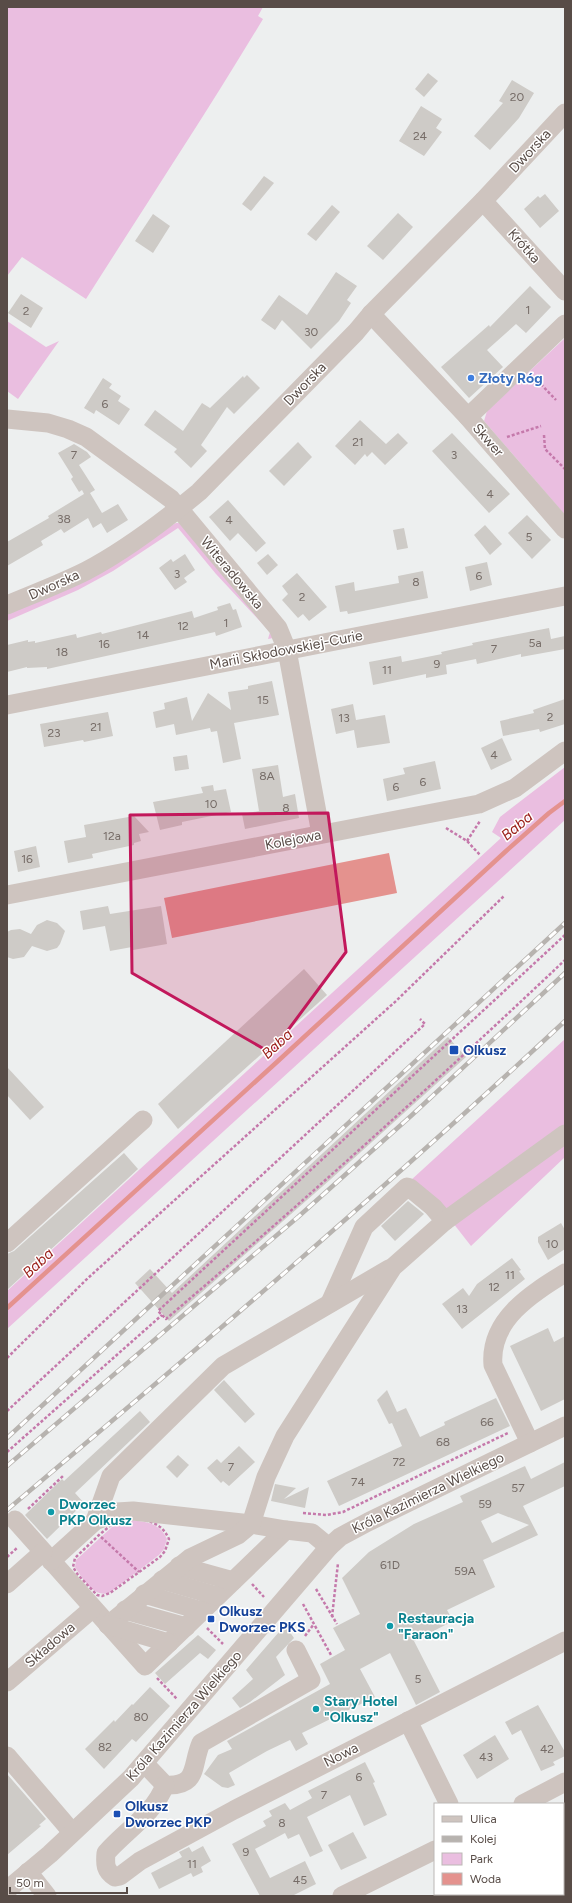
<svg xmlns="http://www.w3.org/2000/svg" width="572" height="1903" font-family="Figtree,sans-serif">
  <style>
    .green { fill: #eabee0 }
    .water { fill: #e4928e }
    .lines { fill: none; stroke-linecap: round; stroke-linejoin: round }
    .stream { stroke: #e4928e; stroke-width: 4.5 }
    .building { fill: #cecbc7; fill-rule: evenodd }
    .path { stroke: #c579ab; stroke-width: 2.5; stroke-dasharray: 3 2; stroke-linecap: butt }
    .minor { stroke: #cec4bf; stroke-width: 19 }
    .rail-casing { stroke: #b7b3af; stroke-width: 4.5 }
    .rail { stroke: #fff; stroke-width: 3; stroke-dasharray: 9; stroke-linecap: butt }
    .marked { fill: #c2185b; fill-opacity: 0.2; stroke: #c2185b; stroke-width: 3; stroke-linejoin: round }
    .shop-dot { fill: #3f7fe0; stroke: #fff; stroke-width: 1.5 }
    .transit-dot { fill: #1a4fb4; stroke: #fff; stroke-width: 1.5 }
    .culture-dot { fill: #0f9aa8; stroke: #fff; stroke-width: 1.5 }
    .labels { text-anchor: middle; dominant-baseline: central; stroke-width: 3; stroke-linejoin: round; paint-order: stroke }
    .number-label { font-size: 12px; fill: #766c67 }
    .street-label { font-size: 14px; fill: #584c47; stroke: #fff }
    .shop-label { font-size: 14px; font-weight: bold; fill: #366cbe; stroke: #fff; text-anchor: start }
    .transit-label { font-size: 14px; font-weight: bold; fill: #164399; stroke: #fff; text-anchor: start }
    .culture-label { font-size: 14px; font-weight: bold; fill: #0d838f; stroke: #fff; text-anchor: start }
    .water-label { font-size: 15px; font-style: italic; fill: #9a1e18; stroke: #fff }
  </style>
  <rect width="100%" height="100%" fill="#edefef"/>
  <!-- green -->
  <g class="green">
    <path d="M7,7H263L258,16L263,19C206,114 145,206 86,299L22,257L7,276Z"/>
    <polygon points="7,321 46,347 59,341 18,399 7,391"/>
    <polygon points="565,338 565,515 484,421 487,411"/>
    <polygon points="176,523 179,523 274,632 273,638 268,639 270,632 216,574 178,528 113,571 78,590 7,621 7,614"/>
    <polygon points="565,767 565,820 7,1329 7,1291 501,838 492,832 500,817"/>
    <polygon points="565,1039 565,1157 471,1246 446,1214 410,1181"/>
    <path d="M131,1520C148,1522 159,1523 167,1539L164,1549L159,1555L109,1593C94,1598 82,1578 75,1567L76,1560L112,1527Z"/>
  </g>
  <!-- water -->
  <polygon class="water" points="389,853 397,893 172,938 164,898"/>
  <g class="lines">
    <!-- stream -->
    <polyline class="stream" points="7,1308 278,1061 505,852 549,813 565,801"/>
  </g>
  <!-- building -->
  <g class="building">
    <polygon points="428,73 438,81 424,97 415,89"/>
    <polygon points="512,80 534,93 519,118 490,150 474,136 503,103 499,101"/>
    <polygon points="421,106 442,119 436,128 442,132 424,156 399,141"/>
    <polygon points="264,176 274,183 251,211 242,204"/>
    <polygon points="545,194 559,211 540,228 524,209 538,196 540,198"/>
    <polygon points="332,205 340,212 316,241 307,234"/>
    <polygon points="398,213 413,227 383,260 367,246"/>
    <polygon points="153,214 170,226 153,253 135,241"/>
    <polygon points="336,272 357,286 347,300 351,303 339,321 311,349 282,320 275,330 261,320 279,295 307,315"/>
    <polygon points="530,286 551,307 526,333 516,324 487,350 503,367 469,398 441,367 489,325 490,327"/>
    <polygon points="21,294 43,308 31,328 8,313"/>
    <polygon points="247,375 260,388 234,414 227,407 201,445 207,451 191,468 174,452 177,449 144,425 155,410 183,431 202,403 210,408 243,376 244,378"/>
    <polygon points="103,378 112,384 109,388 121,396 118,401 130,409 119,425 96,410 94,414 84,408"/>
    <polygon points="360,420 386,444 398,433 408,443 385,465 372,452 367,457 365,454 355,465 335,446"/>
    <polygon points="452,433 510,494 489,513 432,451"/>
    <polygon points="298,442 312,457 284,486 269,471"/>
    <polygon points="74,444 87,452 91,457 79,465 95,490 90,493 102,513 118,504 128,520 107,533 101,523 93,528 88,518 64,533 61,529 41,541 43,545 7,566 7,542 49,518 48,516 84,494 82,490 79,492 71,479 73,477 58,453"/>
    <polygon points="228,500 266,543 256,552 238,533 230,541 209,517"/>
    <polygon points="527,515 551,540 532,559 508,533"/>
    <polygon points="485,525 502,544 490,555 474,535"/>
    <polygon points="404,528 408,548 397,550 393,530"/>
    <polygon points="185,554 195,570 184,578 187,582 175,590 159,568 171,559 173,562"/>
    <polygon points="268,554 278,565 267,575 257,563"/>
    <polygon points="487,562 492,585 470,591 465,567"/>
    <polygon points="423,571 428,598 348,614 347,611 340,612 335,586 354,582 355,591 399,583 398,576"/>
    <polygon points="297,573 327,607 309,621 303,614 298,618 282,600 288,594 282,586"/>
    <polygon points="230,603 233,610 236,609 242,627 216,636 215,632 47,669 47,667 27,668 27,667 7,672 7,645 28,640 28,642 35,641 35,643 76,634 77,638 101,632 102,634 192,611 194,618 218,610 217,607"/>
    <polygon points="549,628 551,639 565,636 565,649 521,657 521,654 477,664 476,659 446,665 447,674 426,678 426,674 373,685 369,662 401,656 402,662 442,654 441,652 473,645 472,643"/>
    <polygon points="272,681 279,715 234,723 241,759 223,763 217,731 211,732 210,728 176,735 174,724 156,728 153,712 165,709 164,703 187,697 192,721 208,693 231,710 228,692 248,689 248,686"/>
    <polygon points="565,699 565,724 540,732 539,729 503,736 500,721 534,713 533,710"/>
    <polygon points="353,704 356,720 385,715 390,743 357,748 354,730 336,734 331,709"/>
    <polygon points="108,712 113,736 84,742 83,740 44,747 40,724"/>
    <polygon points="502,738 512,760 491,770 481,748"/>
    <polygon points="187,755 189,769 175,771 173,757"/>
    <polygon points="435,761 441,789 387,801 383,779 405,774 403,768"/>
    <polygon points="278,765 283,797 295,794 299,818 245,829 242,814 259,811 252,769"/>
    <polygon points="213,785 214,791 226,789 231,812 182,822 182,825 160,830 153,802 203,793 201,787"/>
    <polygon points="134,816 149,832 139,834 141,841 134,843 134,845 92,854 93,858 68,863 64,841 86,837 84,825"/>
    <polygon points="36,846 40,867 18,872 14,851"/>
    <polygon points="108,906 110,914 161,906 167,944 133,950 132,947 110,951 105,926 83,930 80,911"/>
    <polygon points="47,920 57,923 65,931 60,944 57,948 47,951 32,946 24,957 13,959 7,957 7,932 11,930 20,929 31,934 37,925"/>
    <polygon points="304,969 327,995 178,1129 158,1104"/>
    <polygon points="448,1037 466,1057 331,1179 169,1321 135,1283 150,1269 172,1293"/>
    <polygon points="7,1067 44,1107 30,1120 7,1095"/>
    <polygon points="124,1153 138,1169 7,1290 7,1254 14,1251"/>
    <polygon points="408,1201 424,1214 395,1241 381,1226"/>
    <polygon points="561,1223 565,1230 565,1249 548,1260 538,1242 538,1237"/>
    <polygon points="512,1258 521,1270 519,1271 525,1279 462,1329 442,1304 463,1288 469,1296 477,1284"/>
    <polygon points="548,1328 554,1342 565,1336 565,1399 541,1411 510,1346"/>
    <polygon points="224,1380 255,1414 245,1423 214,1390"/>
    <polygon points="387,1390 397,1412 406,1408 420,1437 445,1425 444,1422 496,1398 510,1426 339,1506 327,1481 402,1446 392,1423 389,1424 377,1400"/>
    <polygon points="140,1411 150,1422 75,1493 84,1503 47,1539 25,1515 62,1479 64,1481"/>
    <polygon points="239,1446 255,1462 229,1486 223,1481 221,1483 207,1468 217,1459 221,1463"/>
    <polygon points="178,1455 189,1465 177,1478 166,1467"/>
    <path d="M565,1462V1486L523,1506L538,1535L483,1560L495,1587L447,1610L453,1621L414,1641L440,1692L416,1705L390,1653L360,1669L375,1697L302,1733L308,1744L296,1751L290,1740L267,1751L229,1773L235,1785L228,1788L222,1787L204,1774L218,1755L232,1749L227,1741L330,1684L320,1664L345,1650L333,1628L360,1614L342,1578L369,1552L414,1524L463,1502L460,1496L525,1466L531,1479ZM498,1513L529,1525L492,1543L481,1521Z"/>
    <polygon points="275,1484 296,1488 284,1499 309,1487 305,1508 271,1501"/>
    <polygon points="285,1625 294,1638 276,1657 285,1675 250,1702 240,1708 232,1698 253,1679 246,1670"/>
    <polygon points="198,1635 216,1650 208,1659 200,1653 165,1684 155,1673"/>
    <polygon points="150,1687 170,1706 136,1742 132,1739 104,1769 85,1749 114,1720 115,1722 132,1704 133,1705"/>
    <polygon points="538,1705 565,1752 565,1756 553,1762 555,1765 541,1771 521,1730 512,1735 505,1722"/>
    <polygon points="495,1735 509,1759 477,1779 463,1755"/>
    <polygon points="365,1762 375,1782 373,1783 387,1815 364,1826 350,1795 307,1817 323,1851 310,1857 299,1834 288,1839 285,1833 255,1849 270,1878 305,1861 316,1884 292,1896 260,1896 232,1844 266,1826 263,1821 272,1816 269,1811 285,1803 290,1810 312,1798 308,1791"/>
    <polygon points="7,1774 46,1819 39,1825 41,1826 7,1855"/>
    <polygon points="353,1832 367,1858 341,1870 328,1845"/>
    <polygon points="203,1846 211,1861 201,1867 203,1872 193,1877 191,1873 159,1889 151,1873 182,1857 179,1852 189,1847 192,1852"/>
  </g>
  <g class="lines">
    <!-- path -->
    <g class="path">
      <polyline points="534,377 556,400"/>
      <polyline points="544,435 545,449 565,469"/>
      <polyline points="507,437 541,426"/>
      <polyline points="446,828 467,841 480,855"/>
      <polyline points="467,841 480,821"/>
      <path d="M565,935L158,1311L166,1319C302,1203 435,1083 565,960"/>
      <polyline points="7,1358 88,1278 396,1001 504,896"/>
      <polyline points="7,1411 425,1024 420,1019"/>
      <polyline points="7,1452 162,1315"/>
      <polyline points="28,1509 64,1475"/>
      <polyline points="303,1513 326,1515 343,1512 508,1433"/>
      <path d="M130,1518C148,1520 161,1522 169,1539L165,1551L160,1557L110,1593L102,1596L97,1595L78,1575L73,1567L75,1558L99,1535L111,1525Z"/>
      <polyline points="101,1537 139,1572"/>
      <polyline points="7,1557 17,1548"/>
      <polyline points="252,1584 264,1597"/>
      <polyline points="316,1589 337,1624"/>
      <polyline points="303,1604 331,1655"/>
      <polyline points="332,1617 338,1563"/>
      <polyline points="207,1628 223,1644"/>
      <polyline points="305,1636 314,1624"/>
      <polyline points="157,1678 177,1699"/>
    </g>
    <!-- minor -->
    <g class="minor">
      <polyline points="483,201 565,291"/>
      <polyline points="371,314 468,417 565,529"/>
      <polyline points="468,417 565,324"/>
      <polyline points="7,419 48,423 68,429 86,437 171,499 278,628 287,650 321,834"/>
      <path d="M7,605C33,594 60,584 86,571C126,550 164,521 199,492L356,332L371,314L483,201L565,113"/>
      <polyline points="7,705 565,596"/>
      <polyline points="7,895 479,804 515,788 565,751"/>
      <polyline points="7,1243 143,1120"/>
      <polyline points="330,1303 364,1227 407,1187 410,1188 433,1207 445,1221"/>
      <path d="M530,1443L493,1365C489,1320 531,1294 565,1273"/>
      <polyline points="15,1520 145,1666 286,1530"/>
      <polyline points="95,1521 111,1476 223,1366 389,1269"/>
      <polyline points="51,1561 95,1521 117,1512 133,1511 251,1524 286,1530 312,1533 329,1547"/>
      <polyline points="179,1566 233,1581"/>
      <polyline points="162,1580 217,1596"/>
      <polyline points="7,1584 43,1552"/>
      <polyline points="144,1594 202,1611"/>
      <polyline points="125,1610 186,1627"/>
      <polyline points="108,1625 190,1558 238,1535 251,1524 266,1477 285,1436 393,1267 445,1221 565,1134"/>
      <polyline points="108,1625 169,1643"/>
      <polyline points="7,1682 92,1609"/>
      <polyline points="408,1721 449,1804"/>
      <polyline points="7,1756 72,1832"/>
      <path d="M144,1763L165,1785C199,1787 191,1766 201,1743L311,1680L296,1650"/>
      <path d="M165,1785C154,1814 125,1831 106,1853C105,1864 105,1871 115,1877L120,1876L140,1861L234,1810L565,1641"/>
      <polyline points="523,1804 565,1782"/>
      <polyline points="28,1872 47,1896"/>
      <polyline points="7,1890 50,1854 131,1778 329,1547 340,1537 368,1522 565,1426"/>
      <polyline points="342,1896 435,1850"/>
    </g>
    <defs>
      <g id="rail">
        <polyline points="7,1438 565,923"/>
        <polyline points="7,1466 298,1217 412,1115 565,973"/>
        <path d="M7,1510C196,1350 384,1190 565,1021"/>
      </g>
    </defs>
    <!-- rail casing -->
    <use href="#rail" class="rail-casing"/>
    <!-- rail -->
    <use href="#rail" class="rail"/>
  </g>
  <!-- marked area -->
  <path class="marked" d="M328,813L346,952L271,1053L132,973L130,815Z"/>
  <!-- markers -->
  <circle class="shop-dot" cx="471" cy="378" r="4"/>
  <g class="transit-dot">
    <rect x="449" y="1045" width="10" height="10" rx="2"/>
    <rect x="207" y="1615" width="8" height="8" rx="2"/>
    <rect x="113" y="1810" width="8" height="8" rx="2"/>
  </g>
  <g class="culture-dot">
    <circle cx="51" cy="1512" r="4"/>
    <circle cx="390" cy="1626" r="4"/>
    <circle cx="316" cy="1709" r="4"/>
  </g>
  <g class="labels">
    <!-- number labels -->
    <g class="number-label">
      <text x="517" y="97">20</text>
      <text x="420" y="136">24</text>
      <text x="528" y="310">1</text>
      <text x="26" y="311">2</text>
      <text x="311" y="332">30</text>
      <text x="105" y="404">6</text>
      <text x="358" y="442">21</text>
      <text x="74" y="455">7</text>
      <text x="454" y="455">3</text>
      <text x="490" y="494">4</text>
      <text x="64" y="519">38</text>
      <text x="229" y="520">4</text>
      <text x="529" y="537">5</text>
      <text x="177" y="574">3</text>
      <text x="479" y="576">6</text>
      <text x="416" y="582">8</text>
      <text x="302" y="597">2</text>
      <text x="226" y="623">1</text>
      <text x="183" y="626">12</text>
      <text x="143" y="635">14</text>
      <text x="535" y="643">5a</text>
      <text x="104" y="644">16</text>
      <text x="494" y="649">7</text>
      <text x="62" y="652">18</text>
      <text x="437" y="664">9</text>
      <text x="387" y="670">11</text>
      <text x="263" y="700">15</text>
      <text x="550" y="717">2</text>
      <text x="344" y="718">13</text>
      <text x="96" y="727">21</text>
      <text x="54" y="733">23</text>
      <text x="494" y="755">4</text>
      <text x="267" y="776">8A</text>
      <text x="423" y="782">6</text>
      <text x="396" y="787">6</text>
      <text x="211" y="804">10</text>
      <text x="286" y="808">8</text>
      <text x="112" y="836">12a</text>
      <text x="27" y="859">16</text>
      <text x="552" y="1244">10</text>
      <text x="510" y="1275">11</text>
      <text x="494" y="1287">12</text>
      <text x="462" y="1309">13</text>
      <text x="487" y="1422">66</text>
      <text x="443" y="1442">68</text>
      <text x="399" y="1462">72</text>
      <text x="231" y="1467">7</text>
      <text x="358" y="1482">74</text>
      <text x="518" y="1488">57</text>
      <text x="485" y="1504">59</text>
      <text x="390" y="1565">61D</text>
      <text x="465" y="1571">59A</text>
      <text x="418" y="1679">5</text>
      <text x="141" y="1717">80</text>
      <text x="105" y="1747">82</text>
      <text x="547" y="1749">42</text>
      <text x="486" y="1757">43</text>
      <text x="359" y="1777">6</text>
      <text x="324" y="1795">7</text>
      <text x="282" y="1823">8</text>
      <text x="246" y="1852">9</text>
      <text x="192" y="1864">11</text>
      <text x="300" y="1880">45</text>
    </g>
    <!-- street labels -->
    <g class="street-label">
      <text transform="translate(530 151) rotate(-47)">Dworska</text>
      <text transform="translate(524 246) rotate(48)">Krótka</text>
      <text transform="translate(305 384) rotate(-46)">Dworska</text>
      <text transform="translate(488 440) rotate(49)">Skwer</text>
      <text transform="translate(232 573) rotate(50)">Witeradowska</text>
      <text transform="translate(54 585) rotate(-24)">Dworska</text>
      <text transform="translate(286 650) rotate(-11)">Marii Skłodowskiej-Curie</text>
      <text transform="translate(293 840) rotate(-11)">Kolejowa</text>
      <text transform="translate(428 1493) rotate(-26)">Króla Kazimierza Wielkiego</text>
      <text transform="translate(50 1645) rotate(-41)">Składowa</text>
      <text transform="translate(184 1716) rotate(-49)">Króla Kazimierza Wielkiego</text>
      <text transform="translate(341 1755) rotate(-27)">Nowa</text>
    </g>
    <!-- shop labels -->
    <g class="shop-label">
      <text x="479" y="378">Złoty Róg</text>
    </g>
    <!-- transit labels -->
    <g class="transit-label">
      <text x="463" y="1050">Olkusz</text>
      <text x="219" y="1611">Olkusz<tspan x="219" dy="16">Dworzec PKS</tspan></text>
      <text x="125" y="1806">Olkusz<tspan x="125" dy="16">Dworzec PKP</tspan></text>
    </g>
    <!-- culture labels -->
    <g class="culture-label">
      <text x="59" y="1504">Dworzec<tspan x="59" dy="16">PKP Olkusz</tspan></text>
      <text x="398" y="1618">Restauracja<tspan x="398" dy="16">"Faraon"</tspan></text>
      <text x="324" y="1701">Stary Hotel<tspan x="324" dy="16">"Olkusz"</tspan></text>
    </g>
    <!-- water labels -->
    <g class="water-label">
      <text transform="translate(517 826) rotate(-40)">Baba</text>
      <text transform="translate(277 1044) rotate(-43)">Baba</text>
      <text transform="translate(38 1263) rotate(-43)">Baba</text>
    </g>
  </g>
  <!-- border -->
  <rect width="572" height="1903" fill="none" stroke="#584c47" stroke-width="16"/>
  <!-- legend -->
  <rect x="434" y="1803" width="130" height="92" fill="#ffffff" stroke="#bcb7b5"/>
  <rect x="442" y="1816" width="20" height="6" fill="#cec4bf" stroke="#bcb7b5"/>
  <text x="470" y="1823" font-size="12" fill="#584c47">Ulica</text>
  <rect x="442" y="1836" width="20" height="6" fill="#b7b3af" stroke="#bcb7b5"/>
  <text x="470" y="1843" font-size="12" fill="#584c47">Kolej</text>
  <rect x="442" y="1853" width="20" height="12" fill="#eabee0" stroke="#bcb7b5"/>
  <text x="470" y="1863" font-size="12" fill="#584c47">Park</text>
  <rect x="442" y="1873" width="20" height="12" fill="#e4928e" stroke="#bcb7b5"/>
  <text x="470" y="1883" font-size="12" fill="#584c47">Woda</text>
  <!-- scale -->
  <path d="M10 1887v6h117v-6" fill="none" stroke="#584c47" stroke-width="2"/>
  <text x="16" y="1887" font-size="12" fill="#584c47" stroke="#ffffff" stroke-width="3" paint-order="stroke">50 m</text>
</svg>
